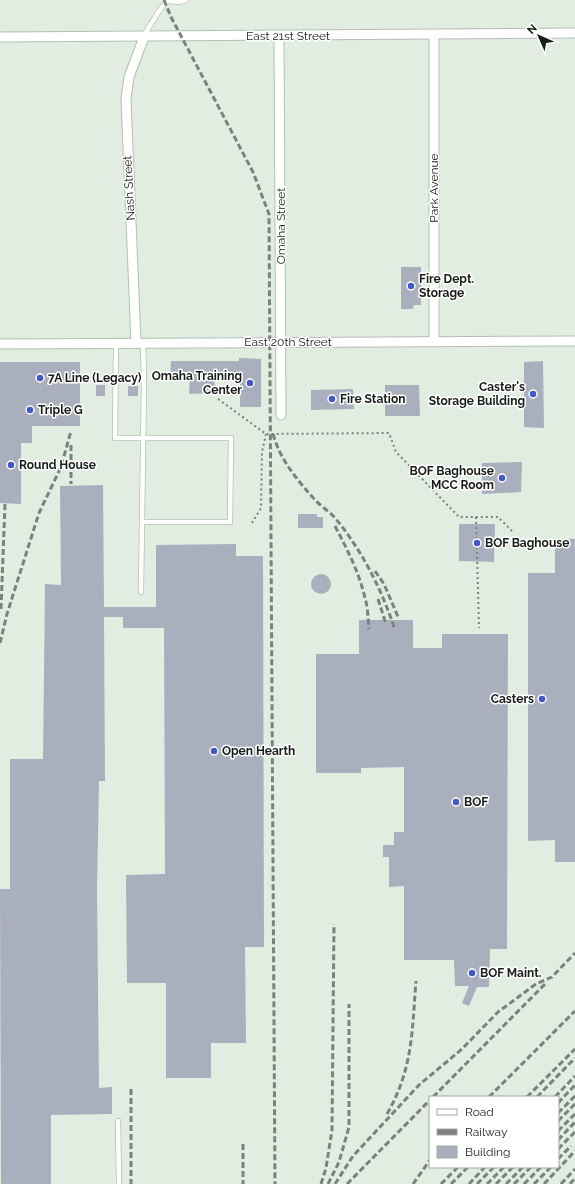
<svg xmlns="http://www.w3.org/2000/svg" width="575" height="1184" font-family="Raleway,sans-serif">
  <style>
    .building { fill: #aaafbd }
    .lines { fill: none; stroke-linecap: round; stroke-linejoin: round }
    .lane-casing { stroke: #b3bfb3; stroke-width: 6 }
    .street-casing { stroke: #b3bfb3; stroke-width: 11 }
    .path { stroke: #7a827a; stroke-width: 2; stroke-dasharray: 2 3; stroke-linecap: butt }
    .lane { stroke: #fff; stroke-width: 4.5 }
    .street { stroke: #fff; stroke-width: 9 }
    .rail { stroke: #7a827a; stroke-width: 3; stroke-dasharray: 6 3; stroke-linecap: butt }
    .poi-dot { fill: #4458cc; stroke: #fff; stroke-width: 1.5 }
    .labels { text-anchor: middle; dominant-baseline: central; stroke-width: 3; stroke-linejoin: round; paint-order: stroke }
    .street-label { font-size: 12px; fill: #191d19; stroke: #fff }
    .poi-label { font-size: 12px; font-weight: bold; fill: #191d19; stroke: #fff; text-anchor: start }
  </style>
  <rect width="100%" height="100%" fill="#e1ede1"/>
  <!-- building -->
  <g class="building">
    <polygon points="401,267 421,267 421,305 414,305 413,309 401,309"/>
    <polygon points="239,358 261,359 261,407 240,407 240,380 214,379 216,393 189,394 190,379 170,379 171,361 239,361"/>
    <polygon points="543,361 544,428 524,427 524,362"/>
    <polygon points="0,362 80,362 80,426 32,426 32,443 21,443 21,504 0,503"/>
    <rect x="96" y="385" width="9" height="11"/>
    <polygon points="385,385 419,385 420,416 385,416"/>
    <rect x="128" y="386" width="10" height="10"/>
    <polygon points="353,389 354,409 311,410 311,390"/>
    <polygon points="522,462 521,492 482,494 482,463"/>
    <polygon points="103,485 104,607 156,607 156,545 236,544 236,556 263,556 264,947 245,947 246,1043 211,1043 211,1078 166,1078 166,983 127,983 126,875 165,874 164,628 123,628 123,617 104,617 105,781 99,781 97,889 99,1088 112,1087 112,1114 51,1115 51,1184 1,1184 0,889 10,889 10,759 43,759 45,584 61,585 60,486"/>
    <polygon points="298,514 317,514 317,517 323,517 323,528 298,528"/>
    <polygon points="459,524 495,524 494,562 459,561"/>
    <polygon points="555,539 575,539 575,862 555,862 555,840 528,841 528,573 555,573"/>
    <circle cx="321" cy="584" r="10"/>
    <polygon points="359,620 413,620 413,648 442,648 442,634 508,634 507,949 490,949 489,987 477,987 469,1006 462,1003 469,986 455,986 454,960 404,960 404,886 389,887 389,857 383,857 383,845 394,845 394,832 404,832 404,767 361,768 361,773 316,773 316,654 359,654"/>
  </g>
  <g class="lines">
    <defs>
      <g id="lane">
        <polyline points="169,1 180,2 186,0"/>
        <polyline points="144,35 161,8 169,0"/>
        <polyline points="116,343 115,438 231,438 230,522 143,522"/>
        <polyline points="141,592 144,381 143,343"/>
        <polyline points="118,1121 119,1184"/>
      </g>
      <g id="street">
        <polyline points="279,36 281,415"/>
        <polyline points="0,37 575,33"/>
        <polyline points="434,341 434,35"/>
        <polyline points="136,343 126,99 129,77 144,37"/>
        <polyline points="0,344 575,341"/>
      </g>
    </defs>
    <!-- lane casing -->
    <use href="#lane" class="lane-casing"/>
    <!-- street casing -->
    <use href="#street" class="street-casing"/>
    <!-- path -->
    <g class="path">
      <polyline points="218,399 266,434 389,433 396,452 459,517 498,517 514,533"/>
      <polyline points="476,517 479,628"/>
      <polyline points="252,523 261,508 262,452 266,434"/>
    </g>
    <!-- lane -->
    <use href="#lane" class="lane"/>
    <!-- street -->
    <use href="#street" class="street"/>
    <!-- rail -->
    <g class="rail">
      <polyline points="164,0 171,17 253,172 269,214 275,1184"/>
      <path d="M273,434C280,460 298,481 316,501C322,507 330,512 336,519C362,551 381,588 394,627"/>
      <polyline points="71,445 71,484"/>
      <path d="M335,526C347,549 359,572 365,598C368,608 368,619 369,629"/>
      <polyline points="375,571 384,584 399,619"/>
      <polyline points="378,599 386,624"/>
      <polyline points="1,609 5,504"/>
      <polyline points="0,643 7,614 39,513 61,467 71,431"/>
      <polyline points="131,1089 131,1184"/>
      <polyline points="433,1097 547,982"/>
      <polyline points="489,1097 575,1011"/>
      <polyline points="527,1097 575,1049"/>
      <polyline points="537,1097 575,1058"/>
      <polyline points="555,1097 575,1076"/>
      <polyline points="558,1103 575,1085"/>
      <polyline points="558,1113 575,1096"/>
      <path d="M387,1114C413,1069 412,1031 416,981"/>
      <polyline points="558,1121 575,1104"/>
      <polyline points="558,1131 575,1114"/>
      <polyline points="558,1140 575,1122"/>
      <polyline points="243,1144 243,1184"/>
      <polyline points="558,1149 575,1132"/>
      <polyline points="558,1159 571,1146"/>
      <polyline points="321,1184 326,1168 332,1130 334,924"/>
      <polyline points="328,1184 339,1162 349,1127 349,1004"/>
      <polyline points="335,1184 353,1156 419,1085 462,1049 498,1012 536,984 552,977 575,953"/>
      <polyline points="347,1184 430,1100"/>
      <polyline points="413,1184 430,1160"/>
      <polyline points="441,1184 458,1167"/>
      <polyline points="451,1184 468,1167"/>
      <polyline points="469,1184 485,1167"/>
      <polyline points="477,1184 494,1167"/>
      <polyline points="487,1184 504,1167"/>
      <polyline points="496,1184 513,1167"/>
      <polyline points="506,1184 523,1167"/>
      <polyline points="514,1184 531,1167"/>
      <polyline points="524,1184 541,1167"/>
      <polyline points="534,1184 551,1167"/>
      <polyline points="544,1184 575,1151"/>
      <polyline points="561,1184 575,1169"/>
      <polyline points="570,1184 575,1178"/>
    </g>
  </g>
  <!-- markers -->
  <g class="poi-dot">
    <circle cx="411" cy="286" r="4"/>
    <circle cx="40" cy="378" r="4"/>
    <circle cx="250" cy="383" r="4"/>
    <circle cx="533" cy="394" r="4"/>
    <circle cx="332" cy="399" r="4"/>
    <circle cx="30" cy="410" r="4"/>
    <circle cx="11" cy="465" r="4"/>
    <circle cx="502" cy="478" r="4"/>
    <circle cx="477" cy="543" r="4"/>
    <circle cx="542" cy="699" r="4"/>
    <circle cx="214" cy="751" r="4"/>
    <circle cx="456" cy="802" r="4"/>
    <circle cx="472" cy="973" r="4"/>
  </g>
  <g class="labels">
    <!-- street labels -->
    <g class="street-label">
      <text x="288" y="36">East 21st Street</text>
      <text transform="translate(129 188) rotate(-93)">Nash Street</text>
      <text transform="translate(434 188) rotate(-90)">Park Avenue</text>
      <text transform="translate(281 226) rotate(-90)">Omaha Street</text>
      <text x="288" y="342">East 20th Street</text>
    </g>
    <!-- poi labels -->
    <g class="poi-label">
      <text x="419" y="279">Fire Dept.<tspan x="419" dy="14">Storage</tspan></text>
      <text x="242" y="376" text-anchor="end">Omaha Training<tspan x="242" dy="14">Center</tspan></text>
      <text x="48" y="378">7A Line (Legacy)</text>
      <text x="525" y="387" text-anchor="end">Caster's<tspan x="525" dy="14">Storage Building</tspan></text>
      <text x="340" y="399">Fire Station</text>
      <text x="38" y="410">Triple G</text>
      <text x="19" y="465">Round House</text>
      <text x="494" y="471" text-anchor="end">BOF Baghouse<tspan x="494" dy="14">MCC Room</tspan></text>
      <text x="485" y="543">BOF Baghouse</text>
      <text x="534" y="699" text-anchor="end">Casters</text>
      <text x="222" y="751">Open Hearth</text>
      <text x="464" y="802">BOF</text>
      <text x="480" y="973">BOF Maint.</text>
    </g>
  </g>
  <!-- legend -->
  <rect x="429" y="1096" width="130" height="72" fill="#ffffff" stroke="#a3a5a3"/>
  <rect x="437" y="1109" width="20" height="6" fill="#ffffff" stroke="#a3a5a3"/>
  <text x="465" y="1116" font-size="12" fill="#191d19">Road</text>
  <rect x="437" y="1129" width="20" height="6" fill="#7a827a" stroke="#a3a5a3"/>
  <text x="465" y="1136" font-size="12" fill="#191d19">Railway</text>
  <rect x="437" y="1146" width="20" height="12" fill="#aaafbd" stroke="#a3a5a3"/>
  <text x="465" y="1156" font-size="12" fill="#191d19">Building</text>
  <!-- north arrow -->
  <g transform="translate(539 36) rotate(315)" stroke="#ffffff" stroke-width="3" paint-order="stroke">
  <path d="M0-3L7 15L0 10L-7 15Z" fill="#191d19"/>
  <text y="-6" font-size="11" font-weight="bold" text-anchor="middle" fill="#191d19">N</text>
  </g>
</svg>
